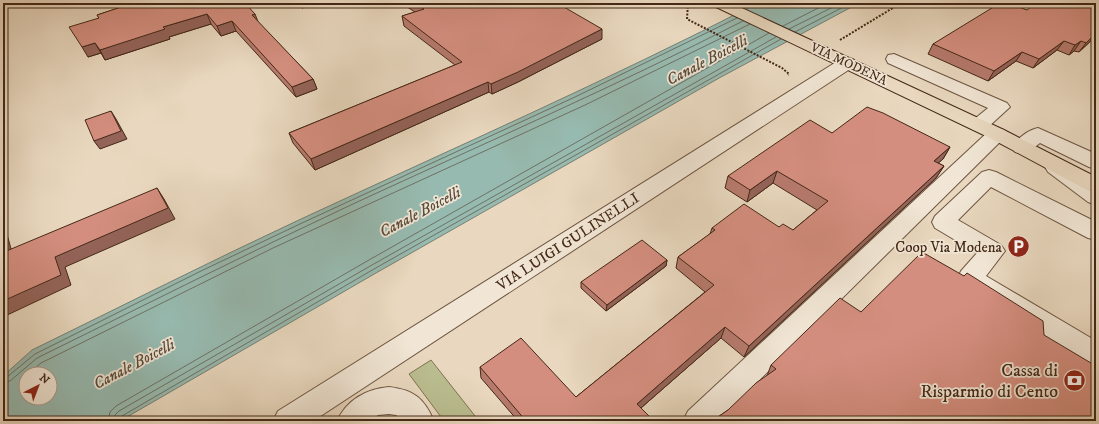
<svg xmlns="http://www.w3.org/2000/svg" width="1099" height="424" font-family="'IM FELL DW Pica',serif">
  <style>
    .green { fill: #babe90; stroke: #7f7354 }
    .water { fill: #97bab0; stroke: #768073; fill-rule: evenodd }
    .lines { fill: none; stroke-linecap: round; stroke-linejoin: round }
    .shore { stroke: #6e7164; stroke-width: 1 }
    .minor-casing { stroke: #6d5441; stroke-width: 2 }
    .major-casing { stroke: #442817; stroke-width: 2 }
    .path { stroke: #442817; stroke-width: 2; stroke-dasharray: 2 1.5; stroke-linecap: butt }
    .minor { fill: #f1e6d5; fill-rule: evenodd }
    .major { fill: #e9d8bf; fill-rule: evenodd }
    .wall { fill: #b67a6d; stroke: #442817 }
    .shaded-wall { fill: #946359; stroke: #442817 }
    .building { fill: #d48e7f; stroke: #442817 }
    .labels { text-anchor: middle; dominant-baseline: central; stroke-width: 3.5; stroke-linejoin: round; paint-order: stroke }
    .far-street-label { font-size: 13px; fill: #442817; stroke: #f1e6d5 }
    .street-label { font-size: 15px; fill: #442817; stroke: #f1e6d5 }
    .poi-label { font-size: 15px; fill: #442817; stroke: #f1e6d5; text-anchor: end }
    .water-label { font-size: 16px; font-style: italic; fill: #594c3d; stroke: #f1e6d5 }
    .near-poi-label { font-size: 18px; fill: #442817; stroke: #f1e6d5; text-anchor: end }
  </style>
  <rect width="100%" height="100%" fill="#e9d8bf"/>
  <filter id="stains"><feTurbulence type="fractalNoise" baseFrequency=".005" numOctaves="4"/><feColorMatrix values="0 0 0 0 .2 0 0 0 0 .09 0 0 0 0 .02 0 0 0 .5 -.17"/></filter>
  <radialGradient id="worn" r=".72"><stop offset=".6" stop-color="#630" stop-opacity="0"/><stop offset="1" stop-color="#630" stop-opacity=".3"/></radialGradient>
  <!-- green -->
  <polygon class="green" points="431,360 479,421 444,421 409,374"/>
  <!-- water -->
  <path class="water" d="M758,3H859L721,77L376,273L120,421H3V376L32,350C122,306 211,261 301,219C454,148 608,80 758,3ZM26,374H50V398H26Z"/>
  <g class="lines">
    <!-- shore -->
    <g class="shore">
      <polyline points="783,26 828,3"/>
      <polyline points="789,29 841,3"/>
      <polyline points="795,32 851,3"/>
      <polyline points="28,374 41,363 273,248 585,105 750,24"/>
      <polyline points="3,378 7,377 35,354 201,271 302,223 575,97 737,18"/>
      <path d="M3,383L10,381L37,358C143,306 248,253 355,203C485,143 616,86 743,21"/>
      <polyline points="108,421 110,412 116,406 369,260 769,33"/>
      <polyline points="114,421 115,415 119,411 372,265 776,37"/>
      <polyline points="119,421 122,416 374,269 781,39"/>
    </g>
    <defs>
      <g id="minor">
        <polygon points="894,54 1007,103 1010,107 986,129 979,131 972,129 970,125 972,121 988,108 888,63 886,59 888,55"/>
        <polygon points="847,58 853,59 855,63 853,67 313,421 273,421 278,411 841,59"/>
        <polygon points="997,128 1004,130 1007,134 1004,138 718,421 683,421 688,411 990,130"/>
        <path d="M1038,128L1096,154V169L1089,167L1040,143C1031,150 1026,155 1015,152L1012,147C1018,138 1028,130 1038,128Z"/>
        <polygon points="1055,160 1062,162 1096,186 1096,205 1088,202 1048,172 1045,167 1048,162"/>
        <polygon points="989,170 996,172 1096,222 1096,240 1088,238 991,187 958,220 1001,245 1005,251 986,276 1096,341 1096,367 1086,363 961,285 958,278 961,271 977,253 935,228 932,222 935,216 982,172"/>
        <path d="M389,387C414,390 424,398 434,421H403L396,415L389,414L378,415L371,421H337C347,400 366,389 389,387Z"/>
      </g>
      <polygon id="major" points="712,3 731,3 1004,130 1096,177 1096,193 1089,191 990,138 714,6"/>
    </defs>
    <!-- minor casing -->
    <use href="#minor" class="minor-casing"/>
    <!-- major casing -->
    <use href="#major" class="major-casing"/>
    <!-- path -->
    <g class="path">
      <polyline points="688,3 687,19 782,68 789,74 788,75"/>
      <polyline points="840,40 901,3"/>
    </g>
    <!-- minor -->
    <use href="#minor" class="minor"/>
    <!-- major -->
    <use href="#major" class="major"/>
  </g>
  <!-- wall -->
  <g class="wall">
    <polygon points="116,3 245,3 258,22 313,79 317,89 296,97 236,31 221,36 211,24 169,37 170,39 105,60 101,53 88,57 99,18 97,15 119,8"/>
    <polygon points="297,3 316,3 302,8"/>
    <polygon points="401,3 557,3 602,39 518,82 492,94 489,92 315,170 293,143 289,133 455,65 404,26 402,16 415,12"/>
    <polygon points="1096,36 1079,52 1074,51 1069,55 1057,50 1033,68 1016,61 988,81 928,54 933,44"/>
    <polygon points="832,133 950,147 943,159 938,163 944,166 936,178 744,357 721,338 641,408 654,421 518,421 481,378 480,367 576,397 705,292 676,268 678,257 710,234 712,228 779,227 793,230 817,210 773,183 747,202 725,188 728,176"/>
    <polygon points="1096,138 1096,146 1091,144"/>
    <polygon points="667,260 666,266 606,311 581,288 581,282"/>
    <polygon points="861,312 1044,335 1096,421 715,421 715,419 728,410 767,376 771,365"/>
  </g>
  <!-- shaded-wall -->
  <g class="shaded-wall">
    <polygon points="300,3 316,3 302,8"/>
    <polygon points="207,14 211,24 169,37 170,39 105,60 100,50 163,27"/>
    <polygon points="255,14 259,24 252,15"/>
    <polygon points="232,21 236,31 221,36 217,26"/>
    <polygon points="602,29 602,39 518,82 492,94 491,84"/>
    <polygon points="1096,33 1096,36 1079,52 1086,43"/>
    <polygon points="1064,41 1057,50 1033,68 1039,59"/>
    <polygon points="1081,41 1074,51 1069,55 1075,45"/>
    <polygon points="95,43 101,53 88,57 82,47"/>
    <polygon points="1022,52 1016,61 988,81 994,71"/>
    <polygon points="313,79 317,89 296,97 292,87"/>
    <polygon points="488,82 489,92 315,170 311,159"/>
    <polygon points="111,111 116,119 127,139 100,149 94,141"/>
    <polygon points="950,147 943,159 927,173 934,161"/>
    <polygon points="944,166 936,178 744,357 749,346"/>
    <polygon points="777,171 773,183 747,202 750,190"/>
    <polygon points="157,188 164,199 175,219 65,267 71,285 3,317 3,301 55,257"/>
    <polygon points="3,220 15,263 4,252 3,247"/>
    <polygon points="667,260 666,266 606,311 607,305"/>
    <polygon points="725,327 721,338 634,414 637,404"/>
  </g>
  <!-- building -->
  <g class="building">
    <polygon points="118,3 245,3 255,14 252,15 313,79 292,87 232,21 217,26 207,14 163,27 165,29 100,50 95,43 82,47 69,27 99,18 97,15 121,7"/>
    <polygon points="414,3 557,3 602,29 518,72 491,84 488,82 311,159 289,133 462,62 402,16 424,9"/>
    <polygon points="1000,3 1008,3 1027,10 1036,3 1096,3 1096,33 1086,43 1081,41 1075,45 1064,41 1039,59 1022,52 994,71 933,44"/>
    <polygon points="867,107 883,113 950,147 934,161 944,166 749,346 725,327 637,404 654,421 526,421 480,367 521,338 576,397 714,285 678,257 715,230 712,228 744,204 779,227 783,224 793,230 828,201 777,171 750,190 728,176 810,120 832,133"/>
    <polygon points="111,111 121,131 94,141 85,120"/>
    <polygon points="157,188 168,208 55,257 61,275 3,301 3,247 4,252"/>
    <polygon points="642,240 667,260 607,305 581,282"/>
    <polygon points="922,252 964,276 967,273 1043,321 1044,335 1096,366 1096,421 717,421 715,419 728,410 756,383 776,369 771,365 840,298 861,312"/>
  </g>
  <!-- icons -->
  <defs>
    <symbol id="parking-disc" viewBox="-11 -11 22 22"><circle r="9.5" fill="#8f2418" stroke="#f1e6d5"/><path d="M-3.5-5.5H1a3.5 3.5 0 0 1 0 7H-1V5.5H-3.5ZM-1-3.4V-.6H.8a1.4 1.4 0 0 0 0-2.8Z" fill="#fff"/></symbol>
    <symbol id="bank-disc" viewBox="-11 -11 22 22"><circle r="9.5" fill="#8f2418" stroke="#f1e6d5"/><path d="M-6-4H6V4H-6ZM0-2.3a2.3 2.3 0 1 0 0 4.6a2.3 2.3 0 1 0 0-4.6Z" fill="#fff"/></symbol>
  </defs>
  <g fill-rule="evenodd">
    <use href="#parking-disc" x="1006" y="234" width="25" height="25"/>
    <use href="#bank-disc" x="1062" y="368" width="25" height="25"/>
  </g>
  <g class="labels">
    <!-- far-street labels -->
    <g class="far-street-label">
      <text transform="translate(849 64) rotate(25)">VIA MODENA</text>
    </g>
    <!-- street labels -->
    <g class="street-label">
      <text transform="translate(568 242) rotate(-33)">VIA LUIGI GULINELLI</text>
    </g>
    <!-- poi labels -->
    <g class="poi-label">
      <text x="1002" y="247">Coop Via Modena</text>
    </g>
    <!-- water labels -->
    <g class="water-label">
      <text transform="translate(707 60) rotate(-28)">Canale Boicelli</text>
      <text transform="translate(420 212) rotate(-28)">Canale Boicelli</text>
      <text transform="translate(134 364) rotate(-28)">Canale Boicelli</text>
    </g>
    <!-- near-poi labels -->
    <g class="near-poi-label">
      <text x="1058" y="371">Cassa di<tspan x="1058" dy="21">Risparmio di Cento</tspan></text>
    </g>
  </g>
  <!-- margin -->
  <rect width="1099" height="424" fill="none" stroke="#e9d8bf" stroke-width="16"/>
  <rect x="4" y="4" width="1091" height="416" fill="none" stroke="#442817" stroke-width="2"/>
  <rect x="8" y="8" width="1083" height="408" fill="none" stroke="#442817"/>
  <!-- north arrow -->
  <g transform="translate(38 386) rotate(42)"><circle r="19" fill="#f1e6d5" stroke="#ac9a89"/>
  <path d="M0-3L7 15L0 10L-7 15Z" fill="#8f2418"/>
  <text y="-6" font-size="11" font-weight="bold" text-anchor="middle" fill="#442817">N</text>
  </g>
  <rect width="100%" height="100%" filter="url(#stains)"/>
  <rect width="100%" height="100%" fill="url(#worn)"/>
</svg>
